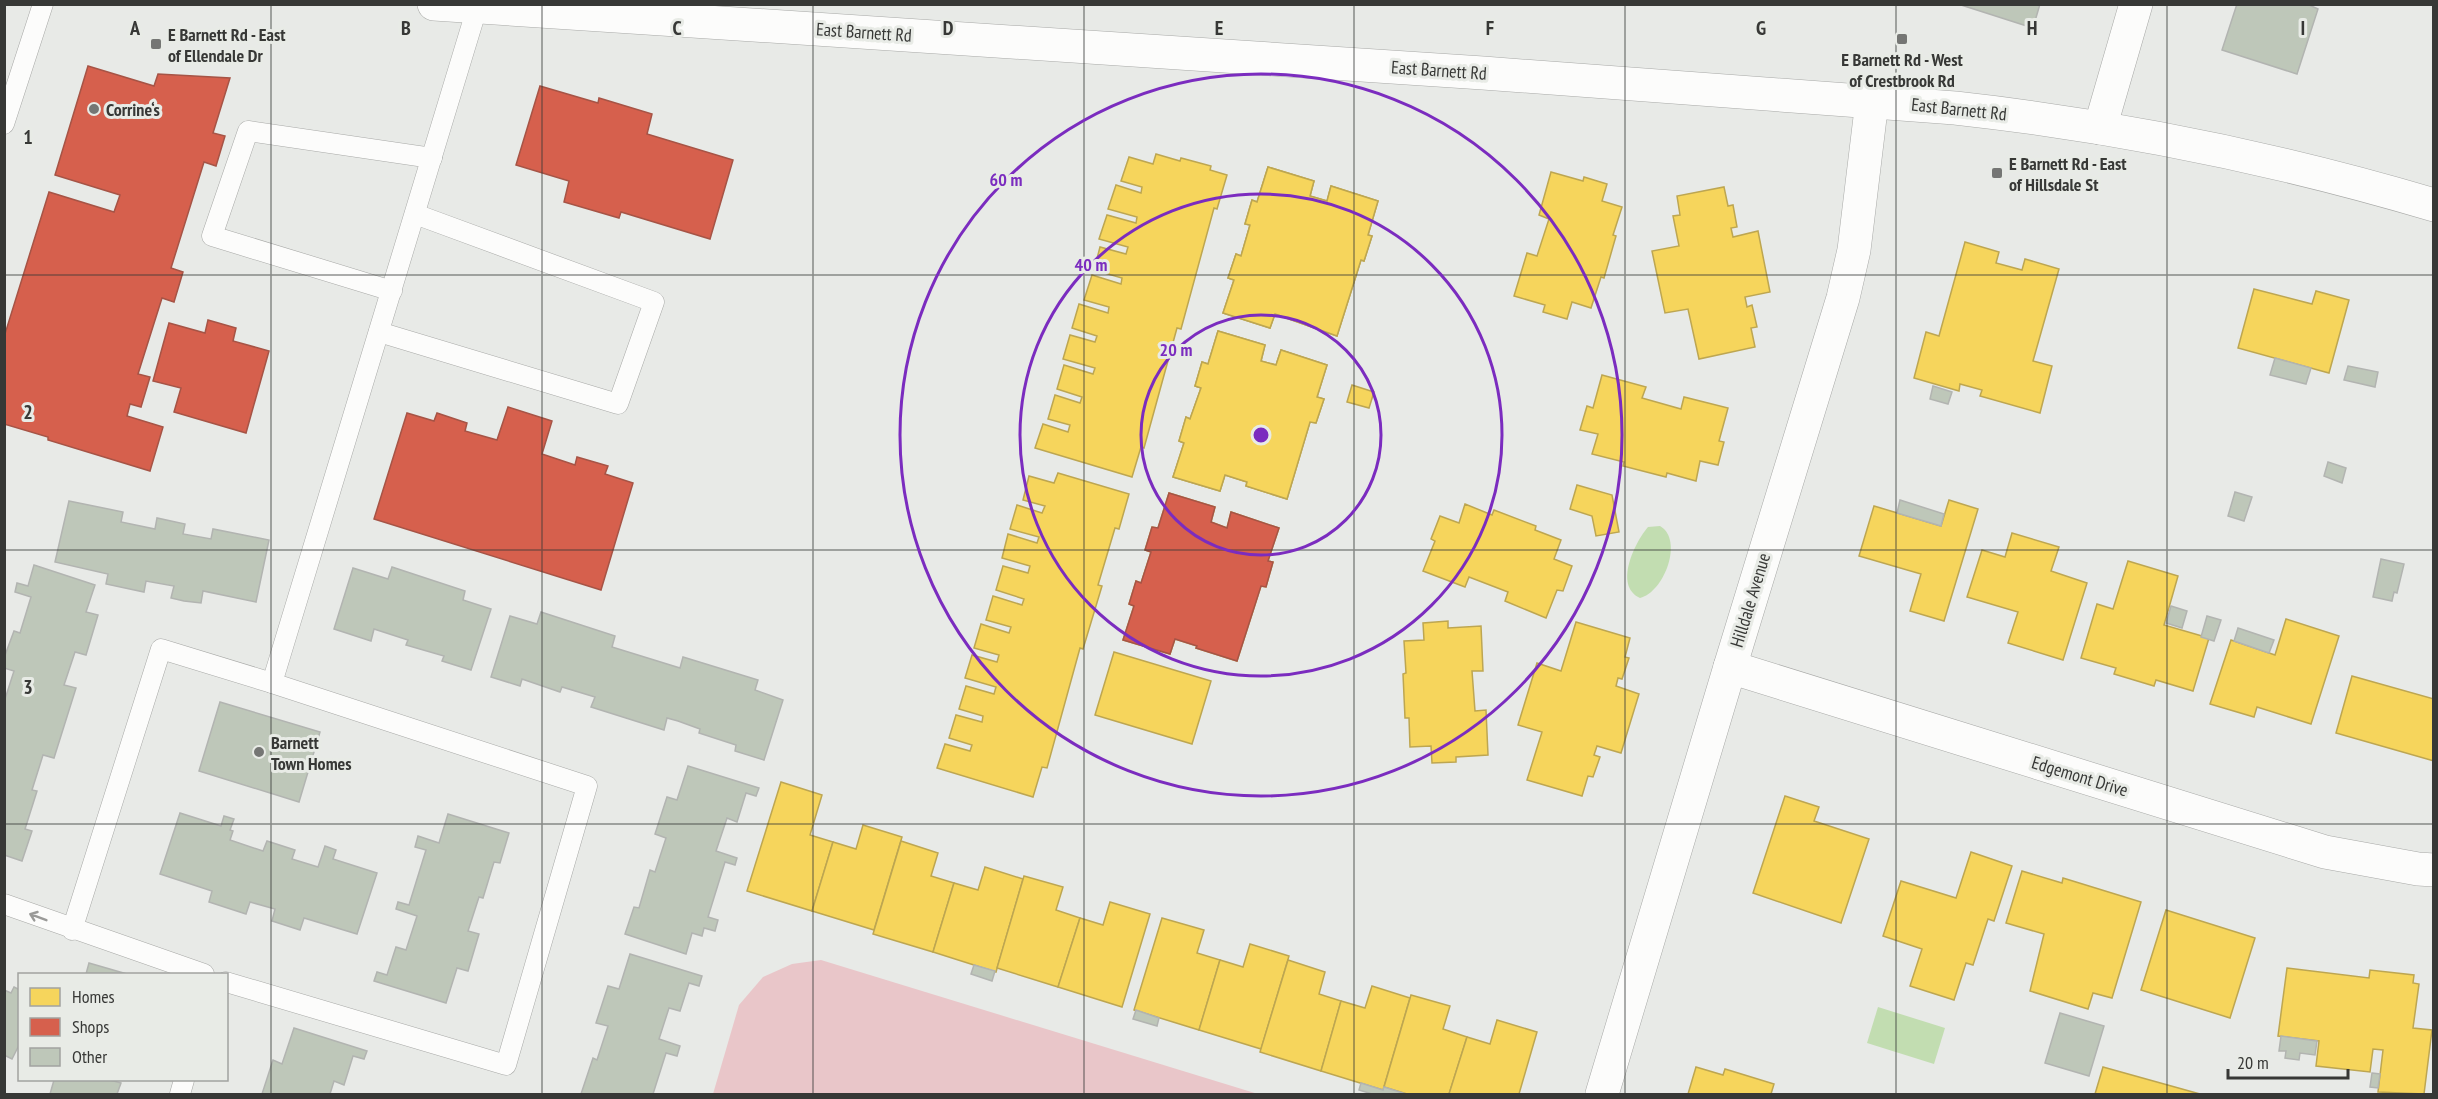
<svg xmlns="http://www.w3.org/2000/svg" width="2438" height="1099" font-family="'PT Sans Narrow',sans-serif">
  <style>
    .green { fill: #e9c6c9 }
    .water { fill: #c2ddb1 }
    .homes { fill: #f6d55c; stroke: #bda651; stroke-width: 1.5; fill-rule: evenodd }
    .shops { fill: #d6604d; stroke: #a65446; stroke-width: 1.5 }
    .building { fill: #bec7b9; stroke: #b2b4b1; stroke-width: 1.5 }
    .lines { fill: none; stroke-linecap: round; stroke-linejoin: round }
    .service-casing { stroke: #a8a9a7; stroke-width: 21 }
    .minor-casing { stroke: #a8a9a7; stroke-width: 34 }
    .primary-casing { stroke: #a8a9a7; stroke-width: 34 }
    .service { stroke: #fcfcfb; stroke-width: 20 }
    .minor { stroke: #fcfcfb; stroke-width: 33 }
    .primary { stroke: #fcfcfb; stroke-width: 33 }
    .oneway { stroke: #9a9a98 }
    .grid { fill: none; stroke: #373836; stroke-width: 1.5; stroke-opacity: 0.55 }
    .ring { fill: none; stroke: #7b2cbf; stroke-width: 3 }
    .poi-dot { fill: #757674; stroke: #e8ebe6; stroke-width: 2 }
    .labels { text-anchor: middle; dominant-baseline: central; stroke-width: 6; stroke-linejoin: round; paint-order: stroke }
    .street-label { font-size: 18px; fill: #373836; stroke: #e8ebe6 }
    .poi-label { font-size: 18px; font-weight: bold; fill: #373836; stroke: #e8ebe6; text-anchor: start }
    .grid-label { font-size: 20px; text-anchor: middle; font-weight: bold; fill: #373836; stroke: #e8ebe6; stroke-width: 6; stroke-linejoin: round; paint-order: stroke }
    .centre { fill: #7b2cbf; stroke: #e8ebe6; stroke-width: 3 }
    .ring-label { font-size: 18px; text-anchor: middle; font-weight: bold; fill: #7b2cbf; stroke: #e8ebe6; stroke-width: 6; stroke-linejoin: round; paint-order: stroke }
  </style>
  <rect width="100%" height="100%" fill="#e8eae7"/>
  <!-- green -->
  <polygon class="green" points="821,960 1258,1094 713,1094 739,1005 763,977 792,964"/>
  <!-- water -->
  <g class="water">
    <path d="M1660,526C1684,540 1664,592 1640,598C1613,586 1635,542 1648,527Z"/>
    <polygon points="1878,1007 1945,1028 1934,1064 1867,1043"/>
  </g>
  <!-- homes -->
  <g class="homes">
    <polygon points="1156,154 1180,161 1181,158 1211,166 1210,170 1227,175 1217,209 1214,208 1181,329 1177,328 1144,448 1141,447 1132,477 1035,448 1043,424 1068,432 1070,425 1048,419 1055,395 1080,403 1082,397 1057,389 1064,365 1093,374 1095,368 1063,359 1070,335 1095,342 1097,336 1072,328 1079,304 1108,313 1109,307 1084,300 1092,275 1121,284 1122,278 1094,270 1100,247 1126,254 1128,247 1099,239 1107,215 1136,223 1137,217 1108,209 1116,185 1141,193 1142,187 1121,181 1129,157 1153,164"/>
    <path d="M1268,167L1314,181L1310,196L1327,201L1331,186L1378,201L1368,235L1372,236L1364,261L1361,260L1337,336L1275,314L1270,328L1223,313L1234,280L1228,278L1236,254L1241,256L1250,225L1245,224L1252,200L1257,202ZM1306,211L1322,216L1320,223L1304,218ZM1284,283L1303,289L1298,305L1279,300Z"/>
    <polygon points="1268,167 1314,181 1310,196 1327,201 1331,186 1378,201 1368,235 1372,236 1364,261 1361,260 1337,336 1275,314 1270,328 1223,313 1234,280 1228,278 1236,254 1241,256 1250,225 1245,224 1252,200 1257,202"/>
    <polygon points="1551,172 1583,181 1584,177 1607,184 1602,201 1622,207 1613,235 1616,236 1604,278 1601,277 1591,308 1572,302 1567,319 1543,312 1545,305 1514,296 1527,253 1537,256 1549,219 1539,215"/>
    <polygon points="1724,187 1728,206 1733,205 1737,227 1731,228 1733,237 1758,231 1770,292 1745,297 1747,307 1752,305 1757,327 1751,328 1755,347 1699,359 1688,309 1665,313 1652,251 1679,246 1673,216 1680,215 1677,196"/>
    <polygon points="1965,242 1999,252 1996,263 2022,270 2025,259 2059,269 2033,361 2052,366 2040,413 1980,396 1982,390 1960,384 1959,391 1914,378 1926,332 1939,336"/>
    <polygon points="2254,289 2312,304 2316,291 2349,300 2329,373 2238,348"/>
    <path d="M1218,331L1265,345L1261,361L1276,365L1281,350L1327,365L1317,397L1324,399L1316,423L1310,422L1287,499L1246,486L1247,482L1225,475L1220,491L1173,477L1184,443L1179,441L1186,417L1190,419L1201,388L1195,386L1202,362L1208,364ZM1256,375L1273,379L1270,387L1254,382ZM1234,447L1253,452L1248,468L1229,463Z"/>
    <polygon points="1218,331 1265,345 1261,361 1276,365 1281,350 1327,365 1317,397 1324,399 1316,423 1310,422 1287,499 1246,486 1247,482 1225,475 1220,491 1173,477 1184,443 1179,441 1186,417 1190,419 1201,388 1195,386 1202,362 1208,364"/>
    <polygon points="1602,375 1646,387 1642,398 1681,409 1684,397 1728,408 1719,441 1724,442 1718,465 1700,461 1696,481 1667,473 1666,477 1623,466 1624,462 1592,454 1598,434 1580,430 1587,406 1593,408"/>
    <polygon points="1352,385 1374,392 1369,408 1347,402"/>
    <polygon points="1058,473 1129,494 1119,529 1115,528 1098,585 1102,586 1083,649 1080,648 1047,768 1042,767 1033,797 937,768 945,744 970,751 972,745 949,738 956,715 982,722 983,716 959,709 966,686 994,694 996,687 965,678 972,655 997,662 999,655 974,648 981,624 1009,633 1011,627 986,620 993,596 1022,605 1024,599 996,590 1003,566 1028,573 1030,566 1002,558 1008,534 1037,543 1039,537 1010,529 1017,505 1042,513 1045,506 1023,500 1029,476 1054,483"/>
    <polygon points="1577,485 1612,495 1619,532 1596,536 1592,516 1570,509"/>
    <path d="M1169,493L1215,507L1211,522L1227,528L1231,512L1279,528L1268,561L1273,562L1266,587L1261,586L1237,661L1196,648L1197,646L1175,639L1170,654L1123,640L1134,606L1129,604L1136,581L1141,583L1151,552L1145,550L1152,527L1158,528ZM1206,537L1222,542L1220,550L1204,545ZM1184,610L1203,616L1198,632L1179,626Z"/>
    <polygon points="1949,500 1978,509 1944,621 1910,611 1921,574 1859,556 1874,506 1941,526"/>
    <polygon points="1465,504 1492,515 1494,510 1536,526 1535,530 1561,540 1554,559 1572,566 1563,591 1557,590 1546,618 1505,601 1508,592 1469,577 1465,587 1423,571 1435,541 1431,539 1440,516 1459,523"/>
    <polygon points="2012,533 2059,547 2051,571 2087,583 2063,660 2008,643 2018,612 1967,597 1982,550 2005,557"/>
    <polygon points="2128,561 2178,576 2164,625 2209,638 2193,691 2156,680 2154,686 2114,674 2116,668 2081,658 2097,604 2113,609"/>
    <polygon points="2286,619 2339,636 2311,724 2257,707 2254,717 2210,704 2231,640 2275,655"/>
    <polygon points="1448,621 1448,628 1481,626 1483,671 1472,671 1475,711 1486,710 1488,755 1456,757 1456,762 1432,763 1431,746 1410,747 1409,718 1405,718 1403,674 1406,673 1404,641 1424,640 1423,623"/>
    <polygon points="1576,622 1630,638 1625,657 1629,658 1622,679 1618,678 1616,686 1639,694 1621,753 1597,746 1594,755 1600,757 1593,777 1588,776 1582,796 1527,780 1542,732 1518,725 1537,663 1561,671"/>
    <polygon points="1114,652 1211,681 1192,744 1095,715"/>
    <polygon points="2352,676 2434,699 2434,761 2336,733"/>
    <polygon points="781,782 822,795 810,835 833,842 812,911 747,891"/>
    <polygon points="1785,796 1819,807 1814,821 1869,839 1841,923 1753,893"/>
    <polygon points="863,825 902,837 874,930 812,911 833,842 856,849"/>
    <polygon points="901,841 938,853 931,876 954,883 933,952 873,934"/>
    <polygon points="1971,852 2012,866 1994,921 1988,919 1973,965 1966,963 1954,1000 1910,986 1922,949 1883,936 1901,881 1956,898"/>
    <polygon points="985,867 1023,879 996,972 933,952 954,883 978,890"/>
    <polygon points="2022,871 2062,883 2063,878 2141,902 2112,998 2093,993 2088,1009 2030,991 2044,934 2006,923"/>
    <polygon points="1024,876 1063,887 1056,910 1080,918 1058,987 997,968"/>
    <polygon points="1110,902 1150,914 1122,1007 1058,987 1080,918 1103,925"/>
    <polygon points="2166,910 2255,938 2230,1018 2141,990"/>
    <polygon points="1162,918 1204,930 1197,953 1220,960 1199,1030 1134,1010"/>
    <polygon points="1250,944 1289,956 1261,1049 1199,1030 1220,960 1243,967"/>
    <polygon points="1288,960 1325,972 1319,994 1341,1001 1321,1071 1260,1052"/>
    <polygon points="2287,968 2369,978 2370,970 2414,975 2413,983 2419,984 2413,1028 2432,1030 2424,1094 2378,1092 2383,1050 2373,1049 2370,1072 2316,1066 2319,1041 2278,1036"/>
    <polygon points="1372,986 1410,998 1383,1090 1321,1071 1341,1001 1365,1008"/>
    <polygon points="1411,995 1450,1006 1443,1029 1467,1037 1449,1094 1407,1094 1384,1087"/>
    <polygon points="1497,1020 1537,1032 1519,1094 1449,1094 1467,1037 1490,1044"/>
    <polygon points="1696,1067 1723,1075 1725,1069 1774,1084 1771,1094 1688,1094"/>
    <polygon points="2103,1067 2200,1094 2095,1094"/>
  </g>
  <!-- shops -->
  <g class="shops">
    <polygon points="88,66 154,86 158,74 230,78 213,133 225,136 216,166 204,162 171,268 183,272 174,302 162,298 138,374 150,377 141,407 130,404 127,416 163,427 150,471 48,440 48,437 4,424 4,337 49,192 114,212 120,195 55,175"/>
    <polygon points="540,86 598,103 599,98 652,114 647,134 733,160 710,239 621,212 619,218 564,202 569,181 516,165"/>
    <polygon points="208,320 236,328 233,341 269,351 246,433 174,412 181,388 153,381 169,323 205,333"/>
    <polygon points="508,407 552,421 542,454 575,465 577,457 608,466 605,474 633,483 601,590 374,519 407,413 434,421 437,413 467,423 465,431 497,440"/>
    <polygon points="1169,493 1215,507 1211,522 1227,528 1231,512 1279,528 1268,561 1273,562 1266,587 1261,586 1237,661 1196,648 1197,646 1175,639 1170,654 1123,640 1134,606 1129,604 1136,581 1141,583 1151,552 1145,550 1152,527 1158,528"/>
  </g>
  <!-- building -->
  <g class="building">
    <polygon points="1958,4 2040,4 2033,28"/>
    <polygon points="2237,4 2307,4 2318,9 2297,74 2222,50"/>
    <polygon points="2275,358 2311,368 2306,384 2270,375"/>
    <polygon points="2348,366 2378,372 2375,387 2344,380"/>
    <polygon points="1933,386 1952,392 1948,404 1930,399"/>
    <polygon points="2328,462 2346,468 2342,483 2324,476"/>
    <polygon points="2235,492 2252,497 2244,521 2228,516"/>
    <polygon points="1900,500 1944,514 1941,526 1897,513"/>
    <polygon points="69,501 123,512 121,522 155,529 157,518 185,524 183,534 211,539 213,529 269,540 256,602 203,591 201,603 184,601 171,598 174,586 146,581 144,592 106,584 108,574 55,562"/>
    <polygon points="2381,559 2404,564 2397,593 2394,592 2392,601 2373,597"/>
    <polygon points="34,565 95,585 86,612 98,615 86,655 75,652 64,685 76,688 54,758 43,755 32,790 37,791 25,829 32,831 22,861 4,855 4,702 14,671 4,668 4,658 14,631 20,633 31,597 15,592 17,583 28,586"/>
    <polygon points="392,567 465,591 463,600 491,609 471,670 442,661 444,656 406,645 408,640 374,629 371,641 334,629 353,568 388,579"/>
    <polygon points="2171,606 2187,611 2182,628 2166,623"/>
    <polygon points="541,612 615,636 612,647 680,668 683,657 758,680 755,690 783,700 764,760 735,751 736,745 699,733 700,729 678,721 667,718 664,730 591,707 595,697 562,687 560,692 522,679 520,686 491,677 510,616 537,624"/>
    <polygon points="2207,616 2221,620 2214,641 2201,637"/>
    <polygon points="2238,628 2274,640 2269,653 2234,641"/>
    <polygon points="220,702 320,732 299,802 199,771"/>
    <polygon points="688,766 759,788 756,796 746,793 737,822 727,818 716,851 737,858 735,865 725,862 708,917 718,920 715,931 704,928 702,936 692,933 686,954 625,934 634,907 639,908 650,870 655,872 666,838 655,834 667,797 677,800"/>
    <polygon points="180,813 221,826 224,816 234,819 230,830 233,831 230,840 263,851 267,841 295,850 292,859 318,867 325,846 336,850 333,859 377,873 357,934 304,918 300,930 272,921 275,909 250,902 246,914 209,902 212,891 160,874"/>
    <polygon points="448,814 509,833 500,863 494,862 483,898 479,897 468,931 479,934 468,971 457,968 446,1003 374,981 377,972 387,975 396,947 406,950 417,916 396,909 398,902 409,905 426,850 415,847 418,836 439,843"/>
    <polygon points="630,954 702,976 699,986 689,983 680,1011 669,1008 659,1039 680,1046 677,1056 666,1053 653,1094 581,1094 593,1058 597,1060 608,1026 596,1023 608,986 619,989"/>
    <polygon points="89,963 127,974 86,974"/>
    <polygon points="974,965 995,971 992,981 971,974"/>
    <polygon points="14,987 20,990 20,1043 12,1059 4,1055 4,990 11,993"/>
    <polygon points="1136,1010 1159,1018 1157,1026 1133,1019"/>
    <polygon points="2060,1013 2104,1026 2089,1076 2045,1063"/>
    <polygon points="294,1028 367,1051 364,1059 353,1056 344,1085 334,1081 330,1094 262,1094 273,1060 282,1064"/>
    <polygon points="2281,1036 2317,1041 2315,1055 2300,1053 2299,1060 2285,1058 2286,1051 2279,1051"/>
    <polygon points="2372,1073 2380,1074 2378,1088 2370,1087"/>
    <polygon points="54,1080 110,1080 121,1083 117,1094 50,1094"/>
    <polygon points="1361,1083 1383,1090 1384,1087 1406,1094 1372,1094 1359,1090"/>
  </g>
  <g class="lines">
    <defs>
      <g id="service">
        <polyline points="4,124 43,4"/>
        <polyline points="392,291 212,236 248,131 432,158"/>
        <polyline points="379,332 618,404 654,302 415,214"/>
        <polyline points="4,904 204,974"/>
        <polyline points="72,930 161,649 272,683"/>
        <polyline points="226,982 506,1065 587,786 272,683 477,8"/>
        <polyline points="180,1094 184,1080"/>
      </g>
      <g id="minor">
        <polyline points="2100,128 2136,4"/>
        <polyline points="1730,667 2325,852 2418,869 2434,870"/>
        <polyline points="1602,1094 1730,667 1843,298 1854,250 1872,101"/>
      </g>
      <path id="primary" d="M434,4L1483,73L1955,108C2118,126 2276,158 2434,205"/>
    </defs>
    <!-- service casing -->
    <use href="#service" class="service-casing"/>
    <!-- minor casing -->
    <use href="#minor" class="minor-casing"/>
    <!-- primary casing -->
    <use href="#primary" class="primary-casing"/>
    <!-- service -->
    <use href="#service" class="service"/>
    <!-- minor -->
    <use href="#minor" class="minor"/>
    <!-- primary -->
    <use href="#primary" class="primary"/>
  </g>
  <!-- one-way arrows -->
  <defs><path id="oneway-shaft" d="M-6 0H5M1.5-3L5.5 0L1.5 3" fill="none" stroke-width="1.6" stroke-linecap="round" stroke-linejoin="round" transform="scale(1.5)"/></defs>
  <use class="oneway" href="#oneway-shaft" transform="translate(38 917) rotate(-159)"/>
  <!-- grid -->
  <path class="grid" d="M271,4V1094M542,4V1094M813,4V1094M1084,4V1094M1354,4V1094M1625,4V1094M1896,4V1094M2167,4V1094M4,275H2434M4,550H2434M4,824H2434"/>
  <!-- distance rings -->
  <g class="ring">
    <circle cx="1261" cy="435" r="120"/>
    <circle cx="1261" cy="435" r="241"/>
    <circle cx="1261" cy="435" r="361"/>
  </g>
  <!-- markers -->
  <g class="poi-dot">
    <rect x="1896" y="33" width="12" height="12" rx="3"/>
    <rect x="150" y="38" width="12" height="12" rx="3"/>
    <circle cx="94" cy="109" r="6"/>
    <rect x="1991" y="167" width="12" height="12" rx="3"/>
    <circle cx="259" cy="752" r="6"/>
  </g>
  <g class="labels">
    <!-- street labels -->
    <g class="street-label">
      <text transform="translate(864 32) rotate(4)">East Barnett Rd</text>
      <text transform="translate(1439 70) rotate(4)">East Barnett Rd</text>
      <text transform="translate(1959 109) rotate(6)">East Barnett Rd</text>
      <text transform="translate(1750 600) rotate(-73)">Hilldale Avenue</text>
      <text transform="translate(2080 776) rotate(17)">Edgemont Drive</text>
    </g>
    <!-- poi labels -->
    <g class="poi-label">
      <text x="168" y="34">E Barnett Rd - East<tspan x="168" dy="21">of Ellendale Dr</tspan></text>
      <text x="1902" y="59" text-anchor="middle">E Barnett Rd - West<tspan x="1902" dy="21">of Crestbrook Rd</tspan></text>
      <text x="106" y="109">Corrine‘s</text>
      <text x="2009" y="163">E Barnett Rd - East<tspan x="2009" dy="21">of Hillsdale St</tspan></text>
      <text x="271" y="742">Barnett<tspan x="271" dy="21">Town Homes</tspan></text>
    </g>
  </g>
  <g class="grid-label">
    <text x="135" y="35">A</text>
    <text x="406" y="35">B</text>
    <text x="677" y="35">C</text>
    <text x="948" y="35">D</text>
    <text x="1219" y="35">E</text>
    <text x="1490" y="35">F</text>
    <text x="1761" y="35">G</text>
    <text x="2032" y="35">H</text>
    <text x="2303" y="35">I</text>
    <text x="28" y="144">1</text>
    <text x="28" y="419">2</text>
    <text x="28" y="694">3</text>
  </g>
  <circle cx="1261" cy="435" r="9" class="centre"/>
  <g class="ring-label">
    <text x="1006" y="186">60 m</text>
    <text x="1091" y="271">40 m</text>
    <text x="1176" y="356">20 m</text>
  </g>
  <!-- border -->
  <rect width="2438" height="1099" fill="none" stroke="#373836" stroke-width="12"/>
  <!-- legend -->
  <rect x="18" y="973" width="210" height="108" fill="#e8ebe6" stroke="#a1a3a0" stroke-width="1.5"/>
  <rect x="30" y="988" width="30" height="18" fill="#f6d55c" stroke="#a1a3a0" stroke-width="1.5"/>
  <text x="72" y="1003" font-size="18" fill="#373836">Homes</text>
  <rect x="30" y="1018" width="30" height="18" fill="#d6604d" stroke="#a1a3a0" stroke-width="1.5"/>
  <text x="72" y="1033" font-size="18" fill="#373836">Shops</text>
  <rect x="30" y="1048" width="30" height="18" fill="#bec7b9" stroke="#a1a3a0" stroke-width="1.5"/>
  <text x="72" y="1063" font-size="18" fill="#373836">Other</text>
  <!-- scale -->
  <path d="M2228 1069v9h120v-9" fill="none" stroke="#373836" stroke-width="3"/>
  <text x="2237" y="1069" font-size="18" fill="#373836" stroke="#e8ebe6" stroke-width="4.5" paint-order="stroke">20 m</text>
</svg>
